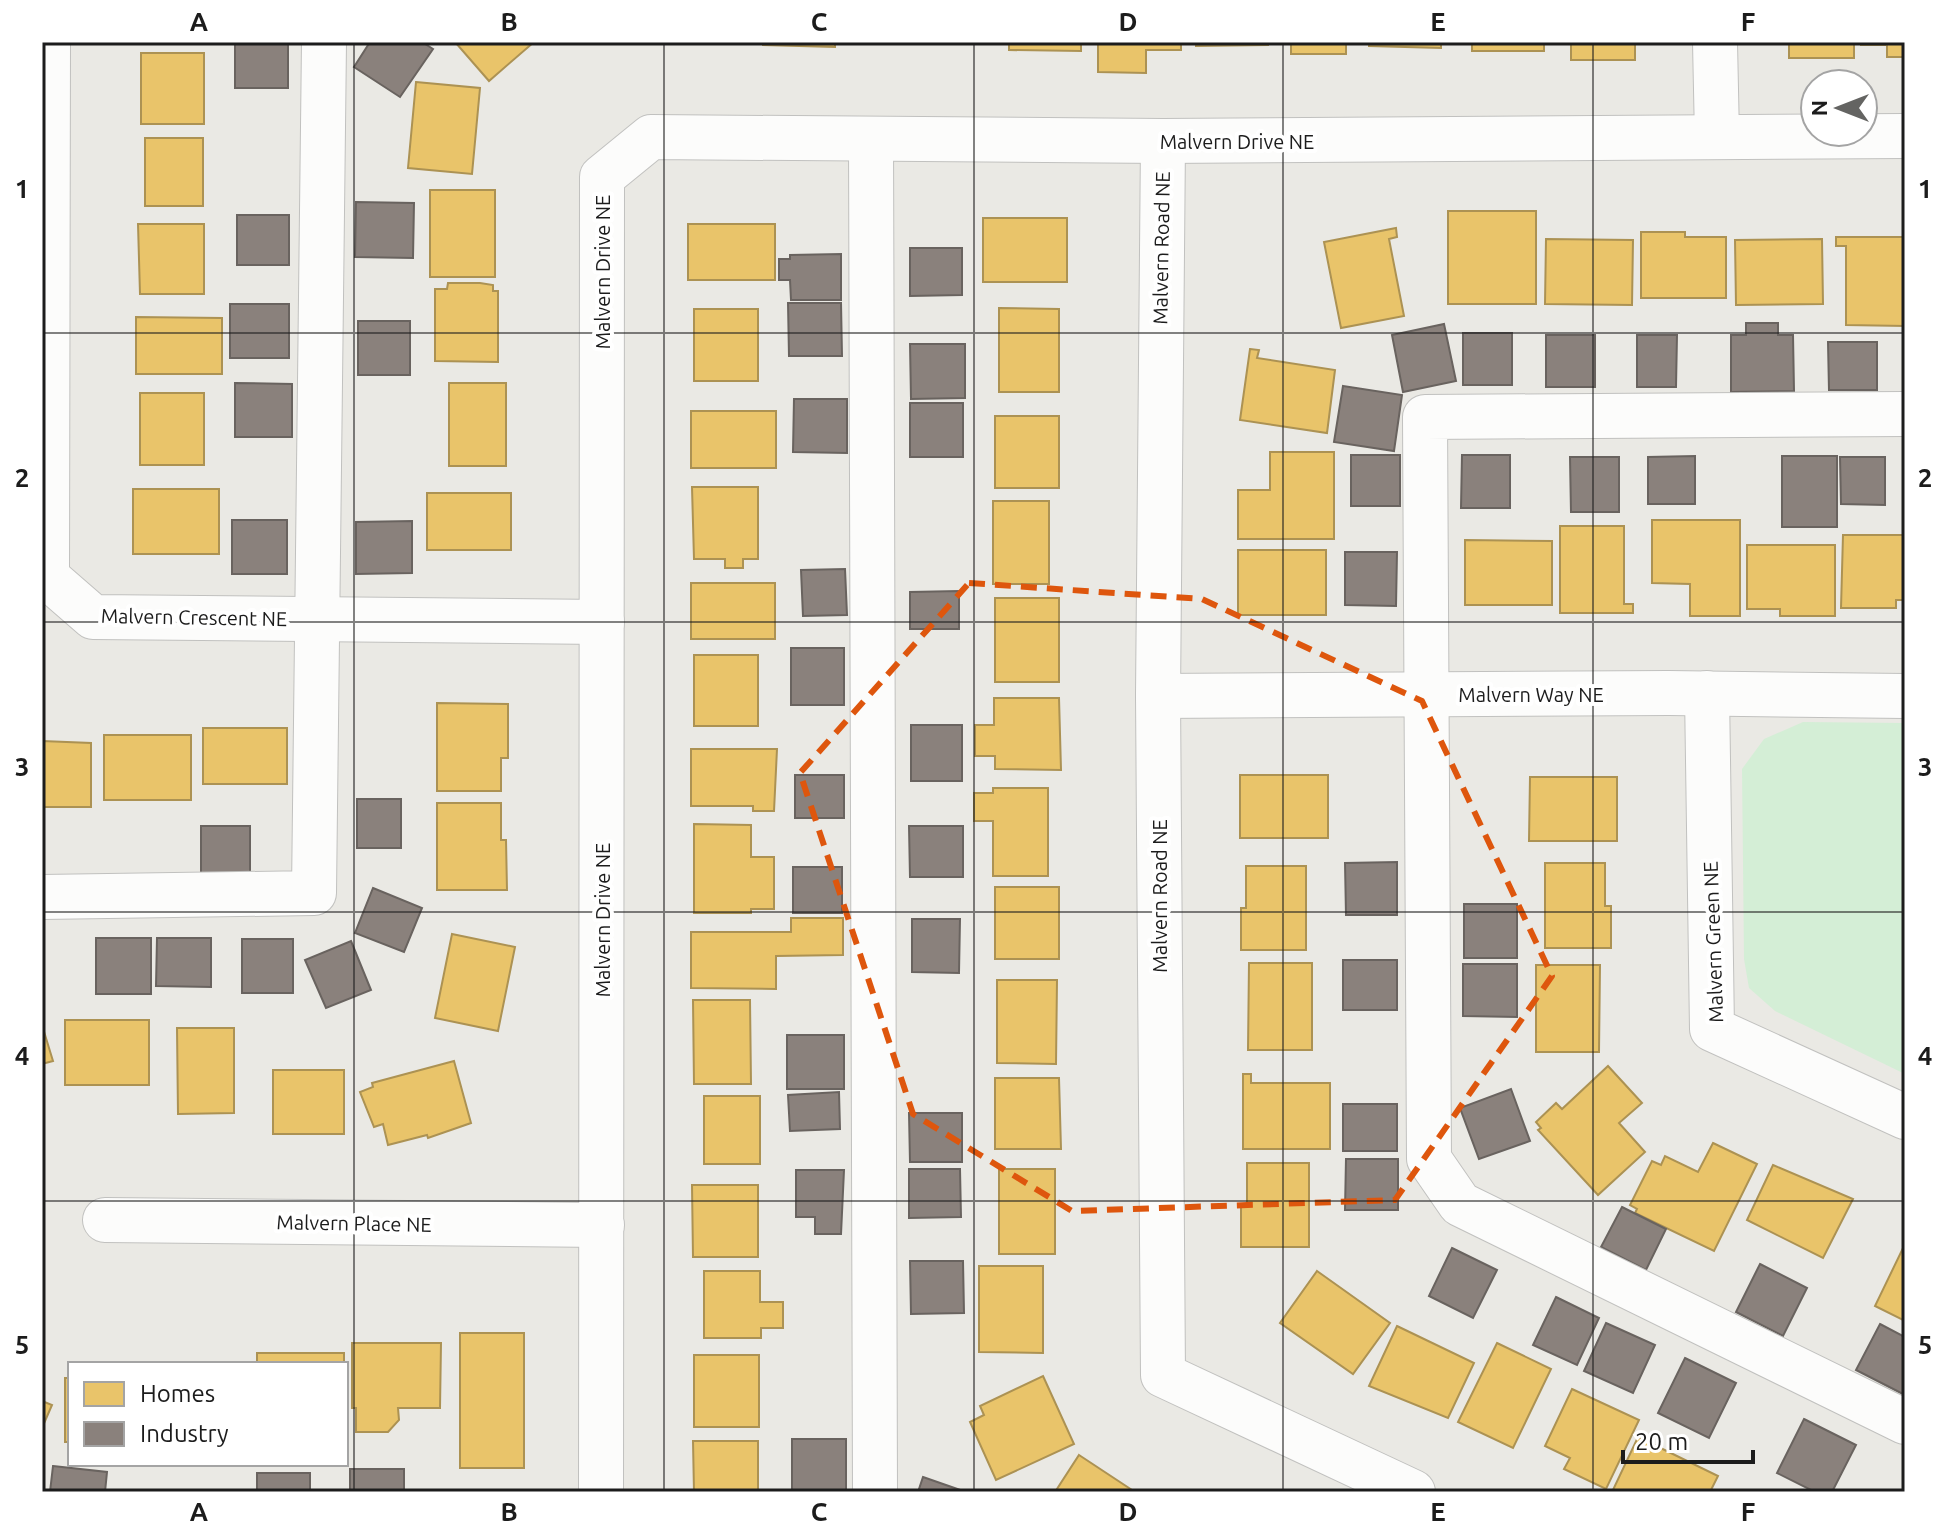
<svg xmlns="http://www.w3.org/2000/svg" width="1947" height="1534" font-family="Ubuntu,sans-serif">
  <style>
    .park { fill: #d4eed6 }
    .homes { fill: #e9c46a; stroke: #ac9253; stroke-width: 2 }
    .industry { fill: #8a817c; stroke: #69635f; stroke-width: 2 }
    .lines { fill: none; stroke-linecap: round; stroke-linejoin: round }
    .minor-casing { stroke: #c1c1bf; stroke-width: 46 }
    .minor { stroke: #fcfcfb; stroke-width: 44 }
    .marked { fill: none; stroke: #de560d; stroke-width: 6; stroke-dasharray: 16 10; stroke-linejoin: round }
    .grid { fill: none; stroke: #1c1c1c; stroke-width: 2; stroke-opacity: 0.55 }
    .labels { text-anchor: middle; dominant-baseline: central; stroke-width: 8; stroke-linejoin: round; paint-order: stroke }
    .street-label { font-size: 20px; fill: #1c1c1c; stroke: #fff }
    .neatline { fill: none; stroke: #1c1c1c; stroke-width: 3 }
    .grid-label { font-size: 26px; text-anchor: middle; font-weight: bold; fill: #1c1c1c }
  </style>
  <rect width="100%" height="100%" fill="#eae9e4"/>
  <!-- park -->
  <polygon class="park" points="1803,722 1905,723 1905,1074 1775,1011 1749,988 1744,959 1742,769 1764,739"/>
  <!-- homes -->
  <g class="homes">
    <polygon points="455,42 534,42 489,81"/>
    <polygon points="763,42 835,42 835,47 763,45"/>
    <rect x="910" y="42" width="88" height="2"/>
    <polygon points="1009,42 1081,42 1081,51 1009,50"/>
    <polygon points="1098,42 1181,42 1181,50 1146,50 1146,73 1098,72"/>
    <polygon points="1196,42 1268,42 1268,45 1196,46"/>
    <rect x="1291" y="42" width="55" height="12"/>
    <polygon points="1369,42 1441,42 1441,48 1369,46"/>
    <rect x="1472" y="42" width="72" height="9"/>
    <rect x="1571" y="42" width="64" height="18"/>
    <rect x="1789" y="42" width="65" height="16"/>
    <polygon points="1861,42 1905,42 1905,57 1887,57 1887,45 1861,45"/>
    <rect x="141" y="53" width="63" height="71"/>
    <polygon points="416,82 480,88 472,174 408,168"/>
    <rect x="145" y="138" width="58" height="68"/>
    <rect x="430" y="190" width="65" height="87"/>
    <rect x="1448" y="211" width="88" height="93"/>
    <rect x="983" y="218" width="84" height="64"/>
    <polygon points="138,224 204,224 204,294 140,294"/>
    <rect x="688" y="224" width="87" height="56"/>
    <polygon points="1396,228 1397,237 1389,239 1404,316 1341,328 1324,242"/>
    <polygon points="1641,232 1685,232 1685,237 1726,237 1726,298 1641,298"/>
    <polygon points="1836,237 1905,237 1905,326 1846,325 1846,246 1836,246"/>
    <polygon points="1546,239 1633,240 1632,305 1545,304"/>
    <polygon points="1822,239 1823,304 1736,305 1735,240"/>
    <polygon points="448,283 480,283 493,285 493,291 498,291 498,362 435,361 435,289 447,289"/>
    <polygon points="999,308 1059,309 1059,392 999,392"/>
    <rect x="694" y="309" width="64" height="72"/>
    <polygon points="136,317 222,318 222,374 136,374"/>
    <polygon points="1250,349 1259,350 1257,358 1335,370 1327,433 1240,420"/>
    <rect x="449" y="383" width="57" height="83"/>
    <rect x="140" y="393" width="64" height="72"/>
    <rect x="691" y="411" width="85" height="57"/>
    <rect x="995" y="416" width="64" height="72"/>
    <polygon points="1270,452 1334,452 1334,539 1238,539 1238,490 1270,490"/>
    <polygon points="692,487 758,487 758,559 743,559 743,568 725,568 725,559 694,559"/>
    <rect x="133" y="489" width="86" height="65"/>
    <rect x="427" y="493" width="84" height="57"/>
    <rect x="993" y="501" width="56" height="83"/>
    <polygon points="1652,520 1740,520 1740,616 1690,616 1690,584 1652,583"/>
    <polygon points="1560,526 1624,526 1624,604 1633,604 1633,613 1560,613"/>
    <polygon points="1843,535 1905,535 1905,600 1896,600 1896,608 1841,608"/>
    <polygon points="1465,540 1552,541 1552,605 1465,605"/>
    <polygon points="1747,545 1835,545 1835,616 1780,616 1780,609 1747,609"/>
    <rect x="1238" y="550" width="88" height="65"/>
    <rect x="691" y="583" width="84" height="56"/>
    <rect x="995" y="598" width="64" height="84"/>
    <rect x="694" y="655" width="64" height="71"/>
    <polygon points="994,698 1059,698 1061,770 995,769 995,756 975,756 975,725 994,725"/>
    <polygon points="437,703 508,704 508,758 501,758 501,791 437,791"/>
    <rect x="203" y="728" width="84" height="56"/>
    <rect x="104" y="735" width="87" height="65"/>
    <polygon points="42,741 91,743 91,807 42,807"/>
    <polygon points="691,749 777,749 774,811 753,811 753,806 691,806"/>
    <rect x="1240" y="775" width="88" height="63"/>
    <polygon points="1530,777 1617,777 1617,841 1529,841"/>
    <polygon points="993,788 1048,788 1048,876 993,876 993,821 974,821 974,793 993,793"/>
    <polygon points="437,803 501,803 501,840 506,840 507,890 437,890"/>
    <polygon points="694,824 751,825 751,857 774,857 774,909 751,909 751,913 694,913"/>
    <polygon points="1545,863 1605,863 1605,906 1611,906 1611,948 1545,948"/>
    <polygon points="1246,866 1306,866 1306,950 1241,950 1241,908 1246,908"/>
    <rect x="995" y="887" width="64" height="72"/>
    <polygon points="791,918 843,918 843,955 776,956 776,989 691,988 691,932 791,932"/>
    <polygon points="452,934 515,947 498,1031 435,1018"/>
    <polygon points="1249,963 1312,963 1312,1050 1248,1050"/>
    <polygon points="1536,965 1600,965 1599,1052 1536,1052"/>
    <polygon points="997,980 1057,980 1056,1064 997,1063"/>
    <polygon points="693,1000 750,1000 751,1084 694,1084"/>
    <rect x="65" y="1020" width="84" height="65"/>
    <polygon points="42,1025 53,1061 42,1064"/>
    <polygon points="177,1028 234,1028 234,1113 178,1114"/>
    <polygon points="454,1061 471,1123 428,1138 427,1135 388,1145 383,1124 374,1127 360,1092 373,1087 372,1083"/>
    <polygon points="1608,1066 1642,1103 1619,1123 1645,1152 1598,1195 1538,1130 1541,1128 1536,1122 1556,1103 1562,1109"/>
    <rect x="273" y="1070" width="71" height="64"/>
    <polygon points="1243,1074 1251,1074 1251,1083 1330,1083 1330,1149 1243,1149"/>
    <polygon points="995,1078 1059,1078 1061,1149 995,1149"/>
    <rect x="704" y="1096" width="56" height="68"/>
    <polygon points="1713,1143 1757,1164 1714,1251 1635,1213 1637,1209 1630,1205 1652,1161 1661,1165 1665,1156 1698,1172"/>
    <polygon points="1247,1163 1309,1163 1309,1247 1241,1247 1241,1205 1247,1205"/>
    <polygon points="1773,1165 1853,1199 1823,1258 1747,1220"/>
    <rect x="999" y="1169" width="56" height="85"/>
    <polygon points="692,1185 758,1185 758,1257 693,1257"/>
    <polygon points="1905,1244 1905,1321 1875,1306"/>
    <polygon points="979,1266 1043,1266 1043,1353 979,1352"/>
    <polygon points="704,1271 760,1271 760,1302 783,1302 783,1328 761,1328 761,1338 704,1338"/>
    <polygon points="1317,1271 1390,1323 1353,1374 1280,1323"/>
    <polygon points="1397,1326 1474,1363 1448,1418 1369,1386"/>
    <rect x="460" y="1333" width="64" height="135"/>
    <polygon points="352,1343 441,1343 440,1408 398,1408 399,1420 388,1432 356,1432 356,1408 352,1408"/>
    <polygon points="1497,1343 1551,1369 1513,1448 1458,1422"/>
    <rect x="257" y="1353" width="87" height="11"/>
    <rect x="694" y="1355" width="65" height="72"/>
    <polygon points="164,1362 247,1363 247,1364 164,1364"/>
    <polygon points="1043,1376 1074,1444 996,1480 970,1422 984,1415 980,1406"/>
    <rect x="65" y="1378" width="5" height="64"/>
    <polygon points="1572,1389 1639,1420 1606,1489 1564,1469 1570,1458 1545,1446"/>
    <polygon points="42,1401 52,1405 42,1428"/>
    <polygon points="1638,1437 1718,1476 1710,1492 1612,1492"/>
    <polygon points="693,1441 758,1441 758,1492 694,1492"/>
    <polygon points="1079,1455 1135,1492 1055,1492"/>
  </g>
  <!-- industry -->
  <g class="industry">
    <polygon points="370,42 422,42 433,49 400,97 354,67"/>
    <rect x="235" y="43" width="53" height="45"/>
    <polygon points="356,202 414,203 413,258 355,257"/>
    <rect x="237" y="215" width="52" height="50"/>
    <polygon points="910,248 962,248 962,295 910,296"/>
    <polygon points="841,254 841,300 791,300 790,280 779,280 779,259 790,259 790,255"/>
    <polygon points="788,303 841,303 842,356 789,356"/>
    <rect x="230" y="304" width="59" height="54"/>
    <rect x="358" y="321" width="52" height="54"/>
    <polygon points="1746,323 1778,323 1778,335 1793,335 1794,391 1731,392 1731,335 1746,335"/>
    <polygon points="1444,324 1456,381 1403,392 1392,335"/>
    <rect x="1463" y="333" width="49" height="52"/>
    <rect x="1546" y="335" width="49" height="52"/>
    <polygon points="1637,335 1677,335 1676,387 1637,387"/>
    <polygon points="1828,342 1877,342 1877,390 1829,390"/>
    <polygon points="910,344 965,344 965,398 911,399"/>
    <polygon points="235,383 292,384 292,437 235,437"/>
    <polygon points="1343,386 1402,395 1394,451 1334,442"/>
    <polygon points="794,399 847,399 847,453 793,452"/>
    <rect x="910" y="403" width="53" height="54"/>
    <rect x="1351" y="455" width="49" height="51"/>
    <polygon points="1462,455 1510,455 1510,508 1461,508"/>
    <polygon points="1695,456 1695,504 1648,504 1648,457"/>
    <rect x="1782" y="456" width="55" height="71"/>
    <polygon points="1570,457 1619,457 1619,512 1571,512"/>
    <polygon points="1840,457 1885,457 1885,505 1841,504"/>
    <rect x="232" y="520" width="55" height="54"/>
    <polygon points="412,521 412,573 356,574 356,522"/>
    <polygon points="1345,552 1397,552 1396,606 1345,605"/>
    <polygon points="845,569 847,615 803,616 801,570"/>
    <polygon points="959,591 959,629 910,629 910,592"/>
    <rect x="791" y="648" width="53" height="57"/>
    <rect x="911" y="725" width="51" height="56"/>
    <rect x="795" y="775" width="49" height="43"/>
    <rect x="357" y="799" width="44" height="49"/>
    <rect x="201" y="826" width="49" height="49"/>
    <polygon points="909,826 963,826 963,877 910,877"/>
    <polygon points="1397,862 1397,915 1346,915 1345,863"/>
    <rect x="793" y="867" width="49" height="46"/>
    <polygon points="373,888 422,908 404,952 355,933"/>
    <rect x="1464" y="904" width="53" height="54"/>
    <polygon points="912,919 960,919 959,973 912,972"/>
    <rect x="96" y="938" width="55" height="56"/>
    <polygon points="157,938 211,938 211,987 156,986"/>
    <rect x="242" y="939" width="51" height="54"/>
    <polygon points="351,941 371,990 326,1008 305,960"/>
    <rect x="1343" y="960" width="54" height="50"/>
    <polygon points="1463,964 1517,964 1517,1017 1463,1016"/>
    <rect x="787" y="1035" width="57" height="54"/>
    <polygon points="1511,1089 1530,1141 1479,1159 1460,1108"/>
    <polygon points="839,1092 840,1129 790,1131 788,1095"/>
    <rect x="1343" y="1104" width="54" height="47"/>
    <polygon points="909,1113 962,1113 962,1162 910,1162"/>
    <polygon points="1346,1159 1398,1159 1398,1210 1345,1210"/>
    <polygon points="909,1169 960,1169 961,1217 909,1218"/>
    <polygon points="796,1170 844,1170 841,1234 815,1234 815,1217 796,1217"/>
    <polygon points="1622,1207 1666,1229 1646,1270 1601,1247"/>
    <polygon points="1452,1248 1497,1270 1473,1318 1429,1296"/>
    <polygon points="910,1261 963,1261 964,1313 911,1314"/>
    <polygon points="1760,1264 1807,1288 1783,1336 1736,1312"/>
    <polygon points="1556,1297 1599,1318 1577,1365 1533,1345"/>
    <polygon points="1606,1323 1655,1345 1633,1393 1584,1371"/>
    <polygon points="1880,1324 1905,1337 1905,1395 1856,1370"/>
    <polygon points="1685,1358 1736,1383 1709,1438 1658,1413"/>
    <polygon points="1804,1419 1856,1445 1832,1492 1815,1492 1777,1473"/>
    <rect x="792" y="1439" width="54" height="53"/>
    <polygon points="53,1466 107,1472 105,1492 50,1492"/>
    <rect x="350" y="1469" width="54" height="23"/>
    <rect x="257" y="1473" width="53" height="19"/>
    <polygon points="923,1477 966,1492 918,1492"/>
  </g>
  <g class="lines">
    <defs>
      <g id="minor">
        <polyline points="48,42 47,577 93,617 602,622"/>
        <polyline points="1715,42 1717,137"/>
        <polyline points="871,139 875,1492"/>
        <polyline points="1163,141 1158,696 1163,1375 1413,1492"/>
        <polyline points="1905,414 1425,417 1429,1159 1460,1204 1905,1422"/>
        <polyline points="1707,693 1712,1029 1905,1117"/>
        <polyline points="1158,696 1669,693 1905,696"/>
        <polyline points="42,897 314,893 324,42"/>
        <polyline points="105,1220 602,1225"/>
        <polyline points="601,1492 602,177 651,137 1163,141 1905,136"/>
      </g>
    </defs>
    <!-- minor casing -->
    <use href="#minor" class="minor-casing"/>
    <!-- minor -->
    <use href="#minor" class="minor"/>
  </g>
  <!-- marked area -->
  <path class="marked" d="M969,583L1202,599L1422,701L1552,976L1395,1200L1072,1211L913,1114L800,773Z"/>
  <!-- grid -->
  <path class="grid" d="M354,42V1492M664,42V1492M974,42V1492M1283,42V1492M1593,42V1492M42,333H1905M42,622H1905M42,912H1905M42,1201H1905"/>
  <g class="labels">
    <!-- street labels -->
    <g class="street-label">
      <text x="1237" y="141">Malvern Drive NE</text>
      <text transform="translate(1161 248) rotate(-89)">Malvern Road NE</text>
      <text transform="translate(602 272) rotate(-90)">Malvern Drive NE</text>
      <text transform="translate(194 617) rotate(1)">Malvern Crescent NE</text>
      <text x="1531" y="694">Malvern Way NE</text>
      <text transform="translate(1159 896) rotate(-90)">Malvern Road NE</text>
      <text transform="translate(602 920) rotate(-90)">Malvern Drive NE</text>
      <text transform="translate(1713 942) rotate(-92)">Malvern Green NE</text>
      <text transform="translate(354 1223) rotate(1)">Malvern Place NE</text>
    </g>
  </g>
  <!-- border -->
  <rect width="1947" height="1534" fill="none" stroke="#ffffff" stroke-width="88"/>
  <!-- legend -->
  <rect x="68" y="1362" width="280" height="104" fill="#ffffff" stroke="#a4a4a4" stroke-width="2"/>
  <rect x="84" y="1382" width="40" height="24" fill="#e9c46a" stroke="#a4a4a4" stroke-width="2"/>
  <text x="140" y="1402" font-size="24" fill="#1c1c1c">Homes</text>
  <rect x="84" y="1422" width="40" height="24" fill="#8a817c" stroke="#a4a4a4" stroke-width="2"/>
  <text x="140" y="1442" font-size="24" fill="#1c1c1c">Industry</text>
  <!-- north arrow -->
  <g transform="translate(1839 108) rotate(270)"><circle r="38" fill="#ffffff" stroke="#a4a4a4" stroke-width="2"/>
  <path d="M0-6L14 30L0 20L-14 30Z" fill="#646462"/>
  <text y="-12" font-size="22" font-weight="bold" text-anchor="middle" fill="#1c1c1c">N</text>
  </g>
  <!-- scale -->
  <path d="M1623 1450v12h130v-12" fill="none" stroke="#1c1c1c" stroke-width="4"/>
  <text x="1635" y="1450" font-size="24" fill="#1c1c1c" stroke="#ffffff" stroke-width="6" paint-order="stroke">20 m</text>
  <rect x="44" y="44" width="1859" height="1446" class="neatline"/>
  <g class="grid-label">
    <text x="199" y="31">A</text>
    <text x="509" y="31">B</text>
    <text x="819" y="31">C</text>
    <text x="1128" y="31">D</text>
    <text x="1438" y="31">E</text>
    <text x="1748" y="31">F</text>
    <text x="22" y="198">1</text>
    <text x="1925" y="198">1</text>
    <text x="22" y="487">2</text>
    <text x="1925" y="487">2</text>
    <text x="22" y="776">3</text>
    <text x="1925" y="776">3</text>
    <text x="22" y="1065">4</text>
    <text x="1925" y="1065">4</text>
    <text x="22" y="1354">5</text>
    <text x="1925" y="1354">5</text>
    <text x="199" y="1521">A</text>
    <text x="509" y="1521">B</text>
    <text x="819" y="1521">C</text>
    <text x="1128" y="1521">D</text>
    <text x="1438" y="1521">E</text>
    <text x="1748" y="1521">F</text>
  </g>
</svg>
